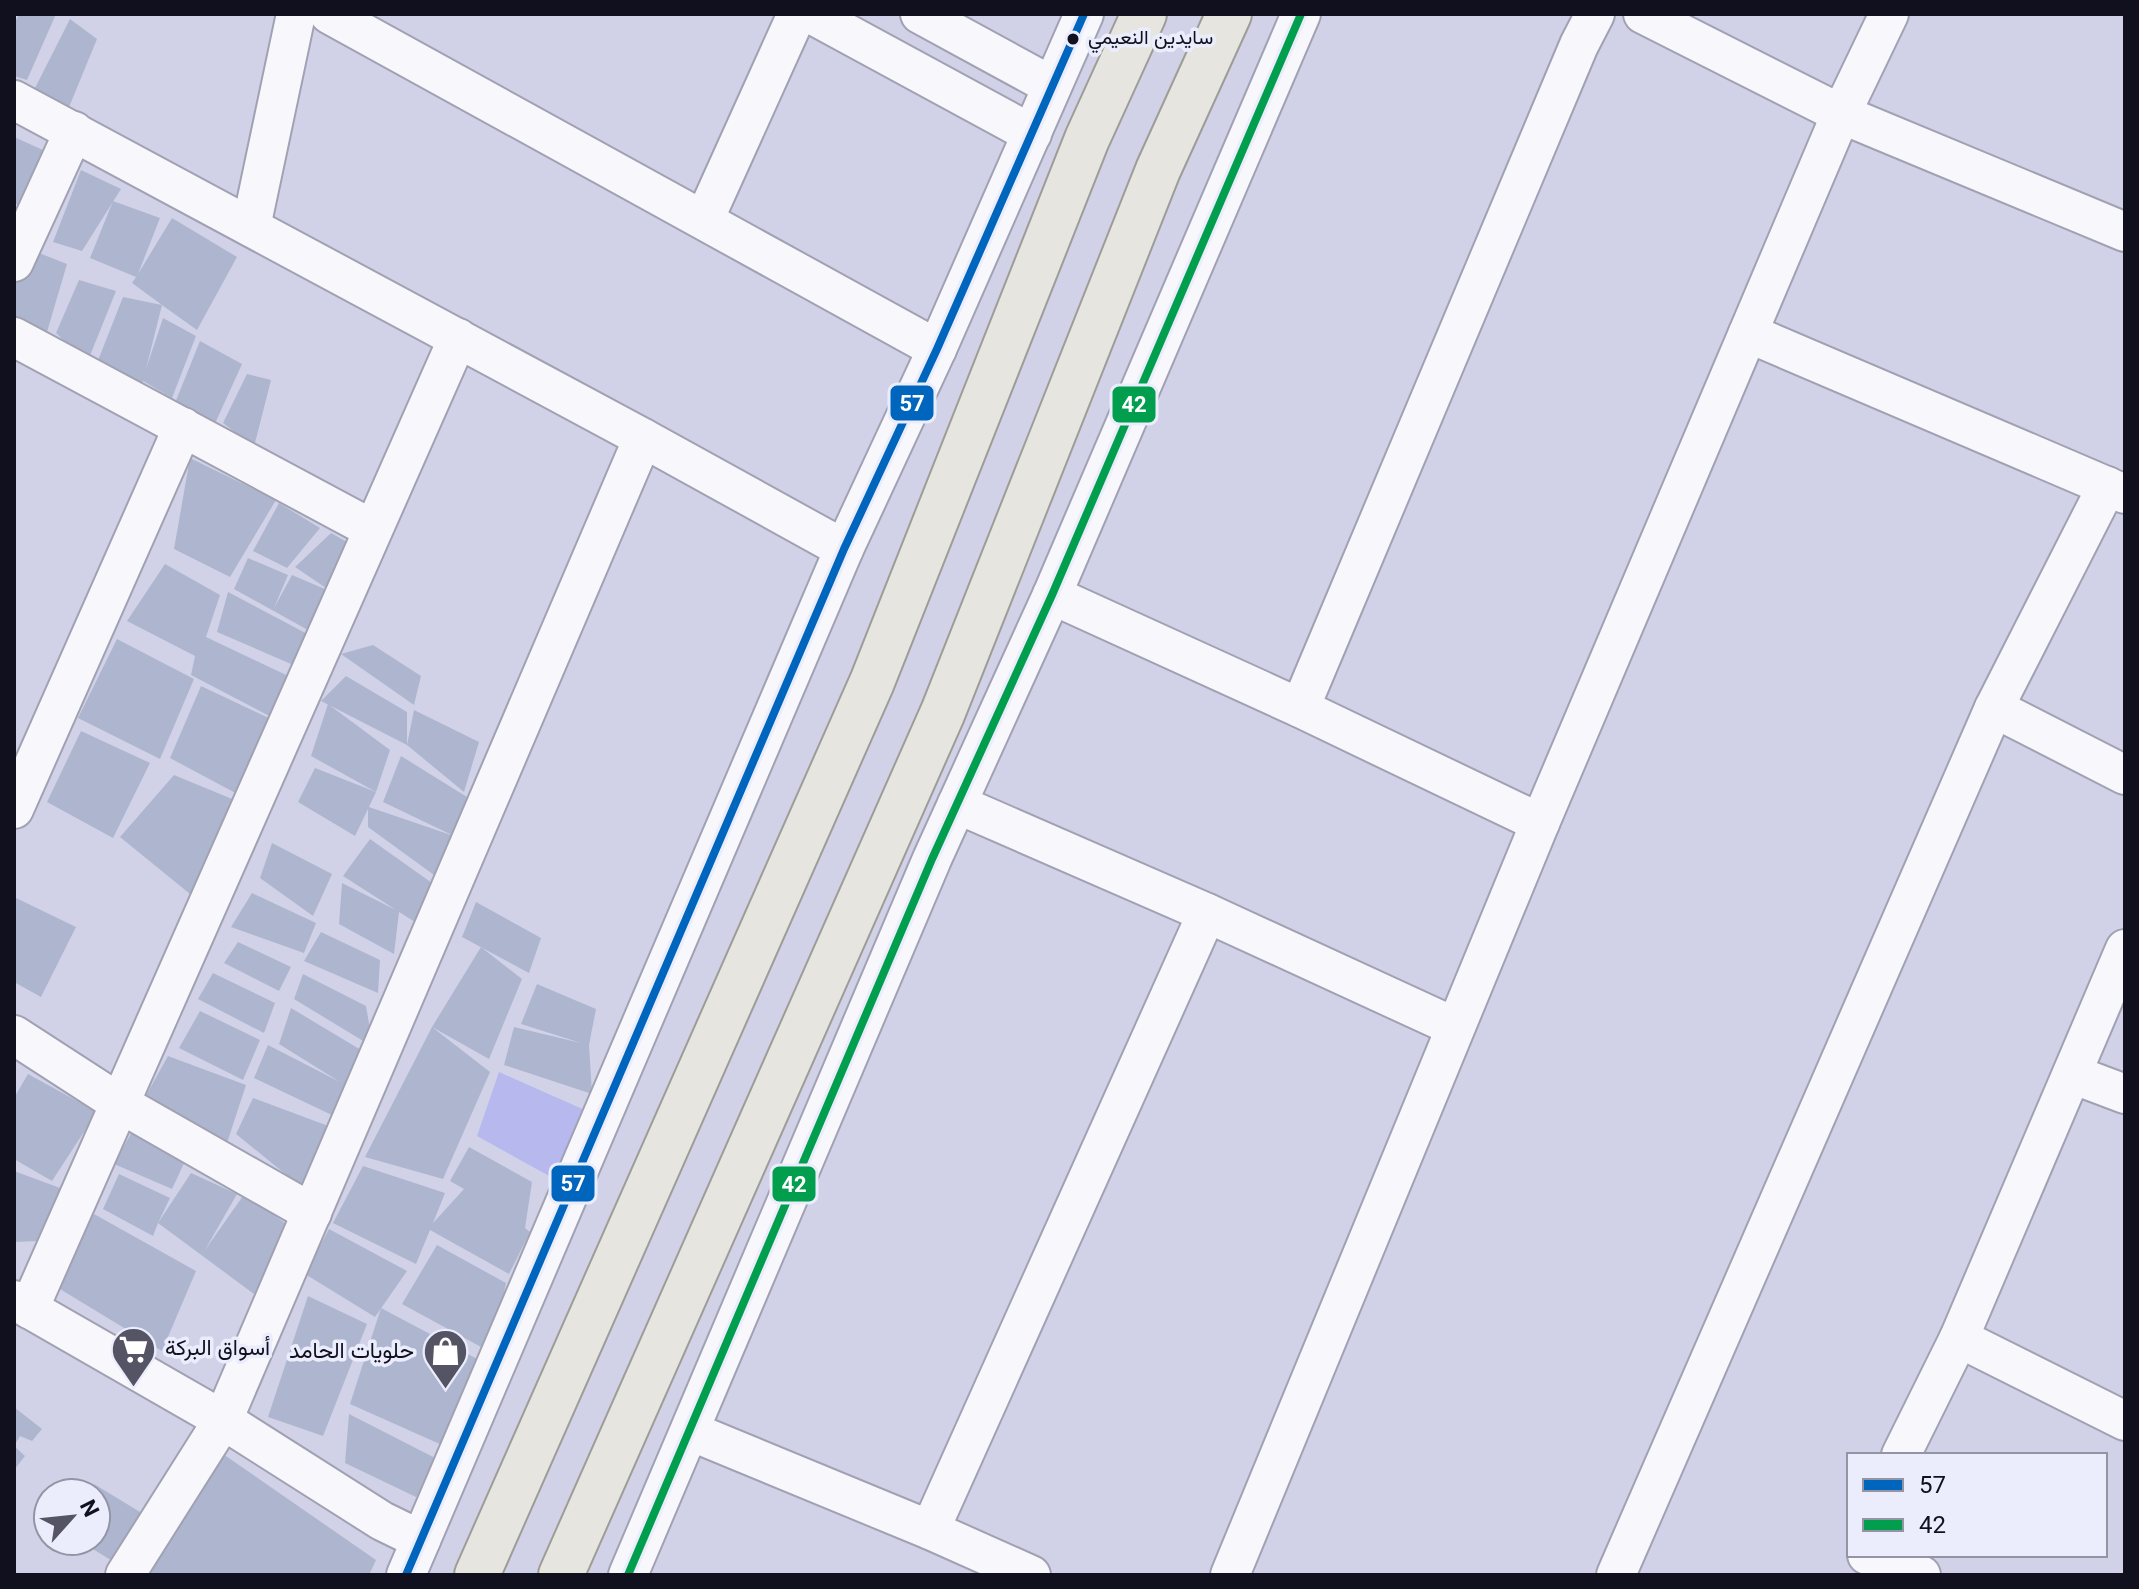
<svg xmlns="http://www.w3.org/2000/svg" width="2139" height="1589" font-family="Georgia,Vazirmatn,serif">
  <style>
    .green { fill: #b6b8ee }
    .building { fill: #aeb6cf }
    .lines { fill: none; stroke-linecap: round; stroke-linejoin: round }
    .minor-casing { stroke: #a0a1b2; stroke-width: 42 }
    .major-casing { stroke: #9e9c97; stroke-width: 48 }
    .minor { stroke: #f8f8fc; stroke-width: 38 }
    .major { stroke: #e6e5df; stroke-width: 44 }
    .bus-1-casing { stroke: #ebedfd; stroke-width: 14 }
    .bus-2-casing { stroke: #ebedfd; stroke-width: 14 }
    .bus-1 { stroke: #0065bd; stroke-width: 8 }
    .bus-2 { stroke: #019e4e; stroke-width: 8 }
    .bus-dot { fill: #10101e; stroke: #ebedfd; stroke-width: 3 }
    .labels { text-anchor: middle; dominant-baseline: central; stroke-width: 7; stroke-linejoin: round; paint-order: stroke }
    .bus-label { font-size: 20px; fill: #10101e; stroke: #ebedfd; text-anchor: start }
    .poi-label { font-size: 22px; fill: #10101e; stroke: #ebedfd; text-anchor: start }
    .line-badge { stroke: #ebedfd; stroke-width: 3 }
    .badge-label { font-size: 22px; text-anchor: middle; font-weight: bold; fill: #fff }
  </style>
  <rect width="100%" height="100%" fill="#d1d2e8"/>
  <!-- green -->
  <polygon class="green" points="499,1072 587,1111 562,1183 477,1136"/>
  <!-- building -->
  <g class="building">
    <polygon points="19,14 56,14 27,80 14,76 14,24"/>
    <polygon points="70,19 97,39 67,112 34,90"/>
    <polygon points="14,137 43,150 23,208 14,203"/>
    <polygon points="81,170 121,189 82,251 53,242"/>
    <polygon points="113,201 160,218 138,274 172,218 237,257 197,330 162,305 146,369 163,318 196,336 172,398 143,381 142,386 97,363 123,297 162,305 132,283 136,277 90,258"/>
    <polygon points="34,251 67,264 47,332 14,321 14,287"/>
    <polygon points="79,280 116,291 87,363 56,333"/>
    <polygon points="200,341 242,364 213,428 175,403"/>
    <polygon points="247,374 271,380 254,447 223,423"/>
    <polygon points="190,458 276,500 230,577 174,549"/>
    <polygon points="279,503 320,528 287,568 253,551"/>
    <polygon points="331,533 354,546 315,634 234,589 248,558 288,575 274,608 292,575 332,592 295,567"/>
    <polygon points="165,564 220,595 206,637 299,681 277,720 191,675 195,656 127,621"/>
    <polygon points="228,592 313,637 298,667 217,632"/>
    <polygon points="117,639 194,679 160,759 78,718"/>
    <polygon points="373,645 421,676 414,705 341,654"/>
    <polygon points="346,676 407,712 407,745 321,701"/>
    <polygon points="201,686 277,722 241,796 170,758"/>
    <polygon points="328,704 390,750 376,792 311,756"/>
    <polygon points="414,710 479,742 464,792 407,745"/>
    <polygon points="81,731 150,763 113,838 47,802"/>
    <polygon points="401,756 467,797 454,836 445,883 368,827 368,809 355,836 298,802 315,768 376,792 369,807 454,836 383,802"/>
    <polygon points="174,775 237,801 195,898 120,837"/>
    <polygon points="370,839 439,888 423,927 399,912 394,954 339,924 342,883 396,910 343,876"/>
    <polygon points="272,843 332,874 313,916 260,878"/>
    <polygon points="252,893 316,923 304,953 231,927"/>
    <polygon points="14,897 76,927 41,997 14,982"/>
    <polygon points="476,902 541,938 529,973 462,937"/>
    <polygon points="321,932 380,960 378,993 304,961"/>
    <polygon points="238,942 291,967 279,991 224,963"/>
    <polygon points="481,947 522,979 489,1059 432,1027 490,1072 443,1179 365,1157 432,1027"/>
    <polygon points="213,973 275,1003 264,1033 198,999"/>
    <polygon points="303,974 366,1006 373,1047 294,999"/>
    <polygon points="537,984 596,1009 589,1045 592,1094 504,1065 514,1027 581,1043 521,1024"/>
    <polygon points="291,1008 366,1053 336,1117 254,1078 268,1045 340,1082 279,1044"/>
    <polygon points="200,1011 260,1040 243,1080 179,1048"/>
    <polygon points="168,1056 246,1085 227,1143 144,1099"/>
    <polygon points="28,1074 97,1112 52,1181 14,1159 14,1098"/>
    <polygon points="253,1098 331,1127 305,1190 236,1134"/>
    <polygon points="135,1126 186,1159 172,1189 114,1164"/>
    <polygon points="469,1147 532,1182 525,1228 530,1232 509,1274 430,1230 416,1264 333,1223 363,1166 445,1193 433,1223 464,1189 450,1181"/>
    <polygon points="14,1171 63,1189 38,1241 14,1242"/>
    <polygon points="191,1173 237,1194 205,1250 245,1193 286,1224 254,1294 158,1223 153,1236 103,1209 119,1174 170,1198 158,1223"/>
    <polygon points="94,1214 196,1271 162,1351 55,1286"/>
    <polygon points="329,1229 407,1271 375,1317 305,1274"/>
    <polygon points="437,1245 506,1283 492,1353 402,1304"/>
    <polygon points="308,1296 367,1324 323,1436 268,1417"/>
    <polygon points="381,1308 479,1360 442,1445 350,1404"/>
    <polygon points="14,1407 42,1429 32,1441 20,1436 14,1446 25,1456 14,1470"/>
    <polygon points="349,1414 445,1463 416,1497 345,1463"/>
    <polygon points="210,1445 376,1560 369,1575 139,1575"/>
    <polygon points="94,1484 145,1515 117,1564 80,1541 96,1541 96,1493 87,1493"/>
  </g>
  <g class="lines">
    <defs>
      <g id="minor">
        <polyline points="329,14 937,349"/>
        <polyline points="811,14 1032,134"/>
        <polyline points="920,14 1052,86"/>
        <polyline points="1643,14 1841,114 2125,232"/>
        <polyline points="14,100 643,438 844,549"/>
        <polyline points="704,220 797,14"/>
        <polyline points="251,227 296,14"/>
        <polyline points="14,262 74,131"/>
        <polyline points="1748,333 2125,494"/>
        <polyline points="14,337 372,529"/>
        <polyline points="1052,595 1300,708 1540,823"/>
        <polyline points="1300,708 1579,45 1595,14"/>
        <polyline points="1994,708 2125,775"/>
        <polyline points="957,804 1207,913 1455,1027"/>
        <polyline points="14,809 183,427"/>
        <polyline points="14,1035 119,1103 312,1213"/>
        <polyline points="2072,1074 2125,1094"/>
        <polyline points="14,1300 223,1420 382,1521 421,1540"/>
        <polyline points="29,1309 458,338"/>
        <polyline points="1959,1338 2125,1421"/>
        <polyline points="690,1431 930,1530 1031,1575"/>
        <polyline points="1901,1455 1959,1338 2125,949"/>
        <polyline points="930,1530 1207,913"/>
        <polyline points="1867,1555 1921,1575"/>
        <polyline points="125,1575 223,1420 643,438"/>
        <polyline points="406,1575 844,549 937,349 1084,14"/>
        <polyline points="628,1575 932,859 1052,595 1301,14"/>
        <polyline points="1230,1575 1540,823 1841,114 1889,14"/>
        <polyline points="1616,1575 1994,708 2107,486"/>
      </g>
      <g id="major">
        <polyline points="477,1575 872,682 1087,139 1144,14"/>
        <polyline points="561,1575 943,712 1158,170 1229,14"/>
      </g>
    </defs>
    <!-- minor casing -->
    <use href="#minor" class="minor-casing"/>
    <!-- major casing -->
    <use href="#major" class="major-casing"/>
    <!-- minor -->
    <use href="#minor" class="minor"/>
    <!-- major -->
    <use href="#major" class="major"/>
    <defs>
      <polyline id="bus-1" points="406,1575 844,549 937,349 1084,14"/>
      <polyline id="bus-2" points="628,1575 932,859 1052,595 1301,14"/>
    </defs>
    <!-- bus-1 casing -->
    <use href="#bus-1" class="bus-1-casing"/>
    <!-- bus-2 casing -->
    <use href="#bus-2" class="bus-2-casing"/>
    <!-- bus-1 -->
    <use href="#bus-1" class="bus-1"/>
    <!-- bus-2 -->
    <use href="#bus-2" class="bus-2"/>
  </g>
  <!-- icons -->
  <defs>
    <symbol id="supermarket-pin" viewBox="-11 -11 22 30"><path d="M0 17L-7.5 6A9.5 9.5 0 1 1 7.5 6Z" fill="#545465" stroke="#ebedfd"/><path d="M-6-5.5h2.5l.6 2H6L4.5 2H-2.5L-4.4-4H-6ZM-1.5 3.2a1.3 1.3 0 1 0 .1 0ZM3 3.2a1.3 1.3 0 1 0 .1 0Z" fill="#fff"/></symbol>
    <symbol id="shop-pin" viewBox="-11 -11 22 30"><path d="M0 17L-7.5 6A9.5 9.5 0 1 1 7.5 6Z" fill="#545465" stroke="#ebedfd"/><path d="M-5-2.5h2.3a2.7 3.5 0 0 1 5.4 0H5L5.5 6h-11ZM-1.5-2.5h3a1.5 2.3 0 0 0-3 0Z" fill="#fff"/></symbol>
  </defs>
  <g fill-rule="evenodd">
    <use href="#supermarket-pin" x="108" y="1324" width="51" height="69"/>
    <use href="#shop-pin" x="420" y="1326" width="51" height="69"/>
  </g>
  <!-- markers -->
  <circle class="bus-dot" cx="1073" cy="39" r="7"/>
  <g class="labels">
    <!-- bus labels -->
    <g class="bus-label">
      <text x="1088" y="39">سايدين النعيمي</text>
    </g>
    <!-- poi labels -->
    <g class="poi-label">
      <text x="165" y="1349">أسواق البركة</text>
      <text x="414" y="1352" text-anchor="end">حلويات الحامد</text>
    </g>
  </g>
  <g class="line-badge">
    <rect x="889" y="384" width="46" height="38" rx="8" fill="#0065bd"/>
    <rect x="1111" y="385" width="46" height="39" rx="8" fill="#019e4e"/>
    <rect x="550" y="1164" width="46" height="39" rx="8" fill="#0065bd"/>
    <rect x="771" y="1165" width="46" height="38" rx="8" fill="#019e4e"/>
  </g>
  <g class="badge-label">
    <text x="912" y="411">57</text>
    <text x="1134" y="412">42</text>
    <text x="573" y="1191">57</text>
    <text x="794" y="1192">42</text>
  </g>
  <!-- border -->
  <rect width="2139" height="1589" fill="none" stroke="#10101e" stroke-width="32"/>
  <!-- legend -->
  <rect x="1847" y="1453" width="260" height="104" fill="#ebedfd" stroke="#9395a4" stroke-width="2"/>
  <rect x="1863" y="1479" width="40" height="12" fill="#0065bd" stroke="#9395a4" stroke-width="2"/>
  <text x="1919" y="1493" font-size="24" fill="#10101e">57</text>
  <rect x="1863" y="1519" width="40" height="12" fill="#019e4e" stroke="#9395a4" stroke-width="2"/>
  <text x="1919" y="1533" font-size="24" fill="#10101e">42</text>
  <!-- north arrow -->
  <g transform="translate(72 1517) rotate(63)"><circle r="38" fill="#ebedfd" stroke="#9395a4" stroke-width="2"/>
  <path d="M0-6L14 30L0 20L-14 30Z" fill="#545465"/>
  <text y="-12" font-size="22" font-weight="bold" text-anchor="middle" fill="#10101e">N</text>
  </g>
</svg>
